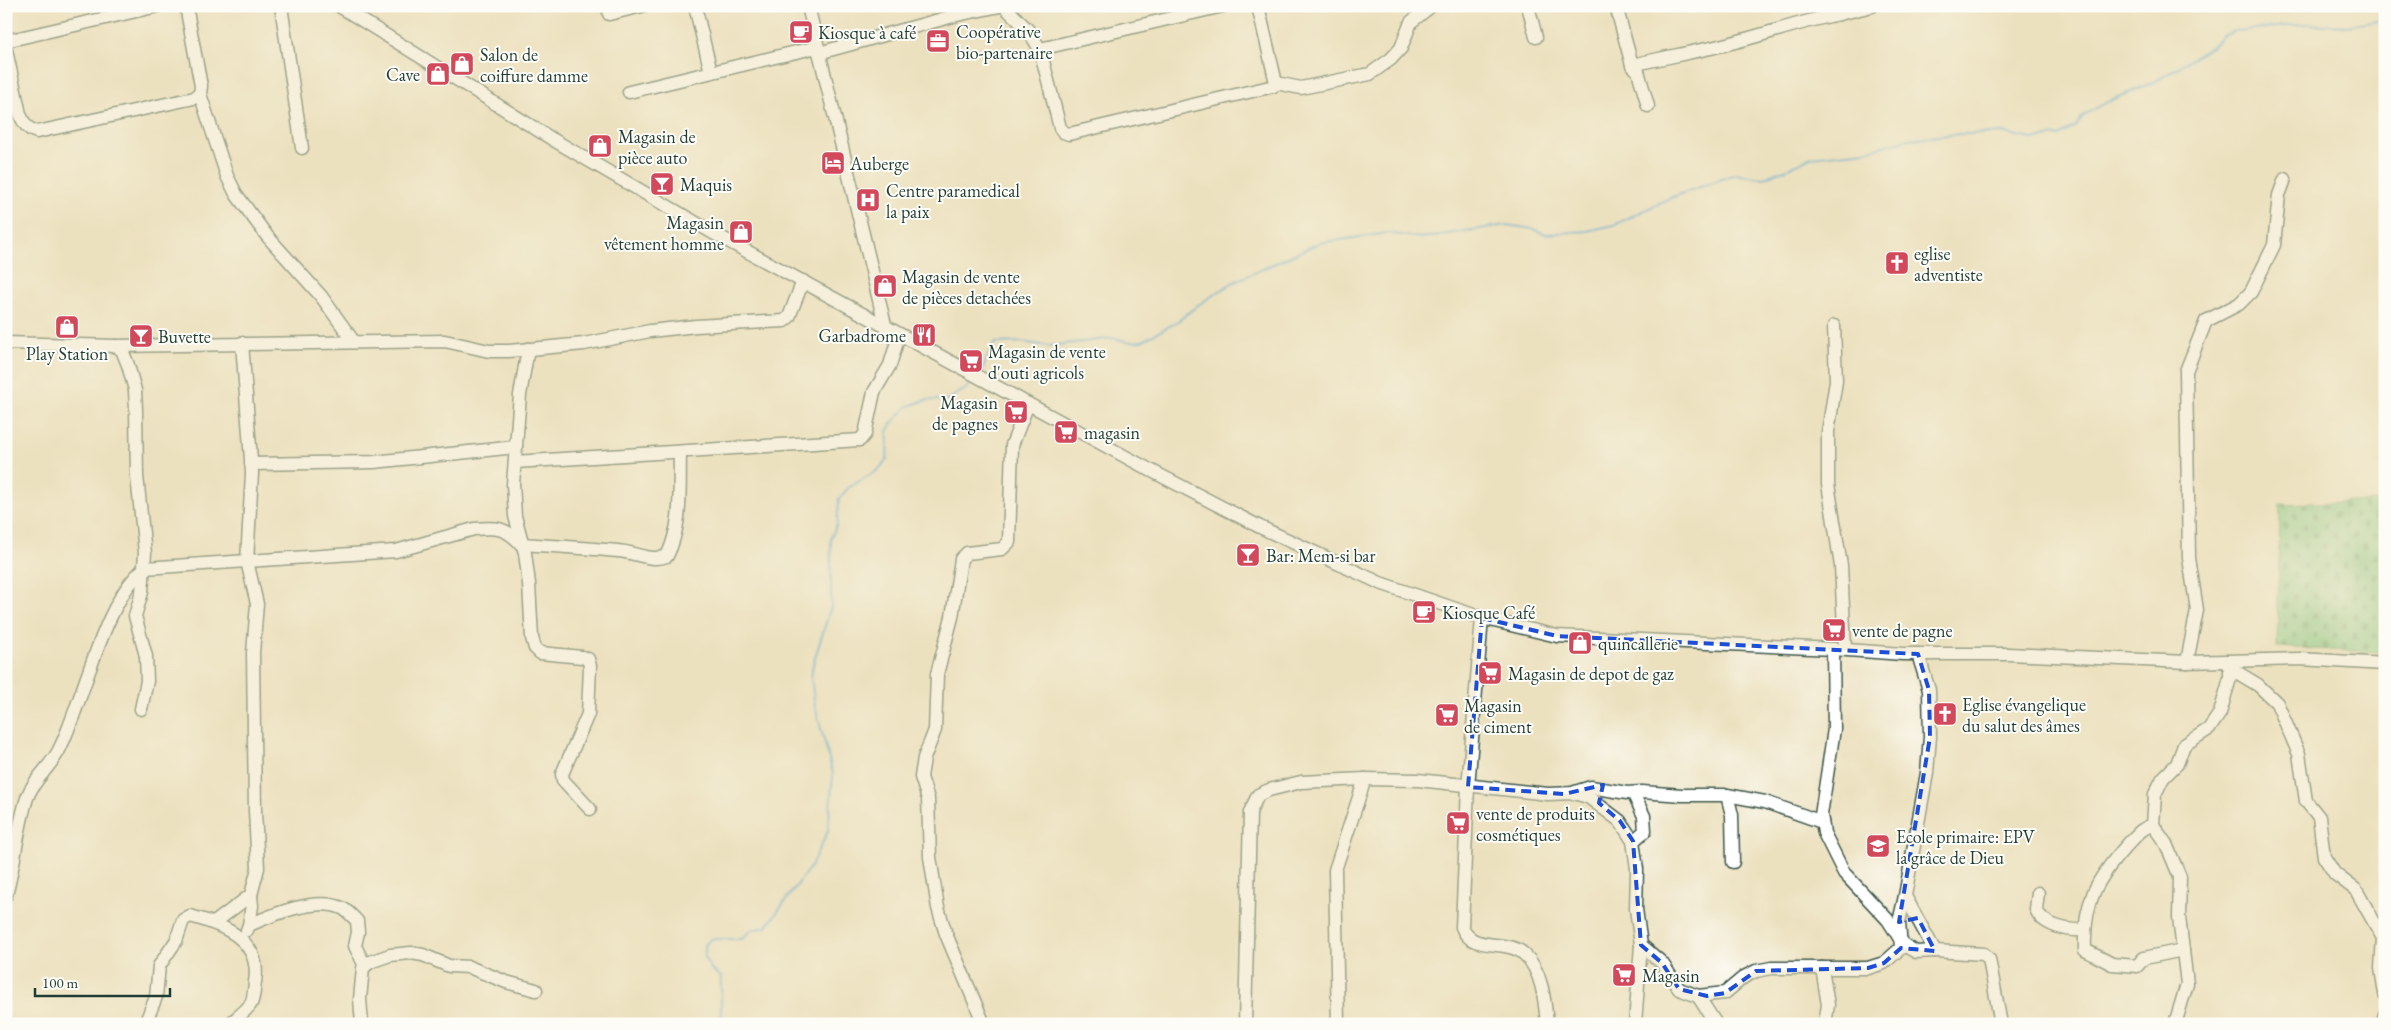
<svg xmlns="http://www.w3.org/2000/svg" width="2391" height="1030" font-family="'EB Garamond',serif">
  <style>
    .cemetery { fill: url(#cemetery-stones); stroke: #50845e }
    .lines { fill: none; stroke-linecap: round; stroke-linejoin: round }
    .stream { stroke: #58a5d1; stroke-width: 2.5 }
    .minor-casing { stroke: #3e5649; stroke-width: 15 }
    .minor { stroke: #fff; stroke-width: 12 }
    .marked { fill: none; stroke: #1d4ed8; stroke-width: 4; stroke-dasharray: 10 6; stroke-linejoin: round }
    .labels { text-anchor: middle; dominant-baseline: central; stroke-width: 4; stroke-linejoin: round; paint-order: stroke }
    .poi-label { font-size: 18px; fill: #1f3d34; stroke: #fdfcf7; text-anchor: start }
  </style>
  <defs>
    <pattern id="cemetery-stones" width="16" height="16" patternUnits="userSpaceOnUse" patternTransform="scale(1.25)"><rect width="16" height="16" fill="#82ca87"/><path d="M2 7V4a2 2 0 0 1 4 0v3zM10 15v-3a2 2 0 0 1 4 0v3z" fill="#6aa56f"/></pattern>
  </defs>
  <rect width="100%" height="100%" fill="#fdfcf7"/>
  <filter id="ink" filterUnits="userSpaceOnUse"><feTurbulence type="fractalNoise" baseFrequency=".02" numOctaves="2"/><feDisplacementMap in="SourceGraphic" scale="10" xChannelSelector="R" yChannelSelector="G"/><feConvolveMatrix kernelMatrix="1 2 1 2 8 2 1 2 1" color-interpolation-filters="sRGB"/></filter>
  <filter id="wash" filterUnits="userSpaceOnUse"><feTurbulence type="fractalNoise" baseFrequency=".0096" numOctaves="4" result="noise"/><feDisplacementMap in="SourceGraphic" scale="20" xChannelSelector="R" yChannelSelector="G"/><feGaussianBlur stdDeviation="1.12" result="paint"/><feColorMatrix in="noise" values="0 0 0 0 0 0 0 0 0 0 0 0 0 0 0 0 0 1.4 0 .05"/><feComposite in="paint" operator="in"/></filter>
  <g filter="url(#wash)">
    <rect width="100%" height="100%" fill="#ece1bf"/>
    <!-- cemetery -->
    <polygon class="cemetery" points="2385,501 2385,653 2277,647 2280,504"/>
    <g class="lines">
      <!-- stream -->
      <g class="stream">
        <polyline points="979,373 984,366 994,343 1021,342 1049,346 1114,338 1128,342 1142,341 1177,322 1198,305 1232,283 1319,243 1388,233 1422,238 1506,225 1533,229 1546,234 1587,231 1614,225 1670,198 1735,174 1763,178 1787,169 1811,157 1866,151 1908,139 1961,134 2004,133 2032,139 2059,136 2076,126 2084,115 2111,100 2156,81 2211,47 2222,36 2235,31 2306,24 2347,26 2385,20"/>
        <polyline points="731,1024 722,1016 721,1011 721,977 711,969 705,959 705,945 711,939 742,939 751,930 766,927 811,866 828,831 833,774 815,706 811,678 813,664 831,607 831,538 837,524 839,499 848,488 878,470 887,460 888,431 891,424 908,406 926,400 947,400 967,388 974,379"/>
      </g>
    </g>
  </g>
  <g filter="url(#ink)">
    <g class="lines">
      <defs>
        <g id="minor">
          <polyline points="186,6 201,86 200,94 227,176 236,194 267,236 321,296 354,342"/>
          <polyline points="281,6 302,148"/>
          <polyline points="339,6 552,139 715,234 1150,470 1260,527 1380,583 1482,618 1557,636 1833,649 1903,654 2009,654 2187,662 2300,659 2385,664"/>
          <polyline points="695,6 711,72"/>
          <polyline points="808,6 885,325"/>
          <polyline points="1004,6 1028,30 1040,49 1223,6"/>
          <polyline points="1258,6 1276,83"/>
          <polyline points="1528,6 1536,37"/>
          <polyline points="1616,6 1632,65 1638,71 1648,106"/>
          <polyline points="609,14 642,6"/>
          <polyline points="1839,14 1872,6"/>
          <polyline points="6,41 158,6"/>
          <polyline points="1040,49 1060,128 1063,132 1069,134 1274,86 1276,83 1301,88 1370,74 1391,59 1401,48 1411,22 1431,6"/>
          <path d="M6,50L20,114C24,124 27,129 37,132L194,98L200,94"/>
          <polyline points="819,53 957,15 1000,6"/>
          <path d="M1632,65C1661,58 1690,53 1719,46C1759,37 1798,22 1839,14L1836,6"/>
          <polyline points="629,92 817,47"/>
          <polyline points="1834,326 1836,381 1828,432 1828,484 1841,566 1845,649"/>
          <polyline points="6,343 116,346 445,341 489,351 509,351 584,344 650,331 696,326 784,321 789,317 803,281"/>
          <polyline points="242,343 252,473 247,561 257,604 253,653 255,811 258,868 251,895 252,906 249,925"/>
          <polyline points="116,346 122,350 128,365 135,390 136,410 137,476 145,553 142,592 135,616 146,656 147,681 141,709"/>
          <polyline points="528,349 520,395 513,484 515,516 525,553 529,584 532,638 535,648 540,653 582,657 588,659 590,666 588,714 562,774 563,780 590,809"/>
          <polyline points="515,462 860,440 865,434 874,392 890,365 899,335"/>
          <polyline points="251,464 374,462 516,447"/>
          <path d="M1482,618L1468,787L1462,927C1471,953 1506,938 1524,954C1542,970 1545,1001 1547,1024"/>
          <polyline points="1833,649 1834,729 1821,815 1824,833 1844,873 1888,920 1904,945 1916,952 1935,951"/>
          <polyline points="1918,654 1929,690 1930,737 1927,773 1905,896 1935,951 1984,954 1989,959 2001,1024"/>
          <polyline points="2187,662 2197,610 2189,558 2186,371 2206,321 2239,304 2251,292 2274,245 2279,195 2285,179"/>
          <polyline points="2230,668 2258,685 2277,703 2299,754 2306,801 2319,817 2324,857 2335,874 2356,890 2383,938 2381,968 2385,994"/>
          <polyline points="1575,792 1591,787 1627,793 1642,792 1682,795 1727,795 1765,802 1822,822"/>
          <polyline points="1727,795 1732,815 1733,862"/>
          <polyline points="2153,825 2166,844 2180,877 2179,917 2187,984 2175,1024"/>
          <polyline points="1633,841 1645,831 1644,816 1633,793"/>
          <path d="M2038,893L2036,909C2042,926 2068,931 2084,930"/>
          <path d="M6,895C15,863 17,829 27,798C33,779 52,766 60,748C84,699 104,600 145,568L396,551L474,529C496,527 506,527 521,544C554,546 586,548 618,551C635,552 650,562 667,556C683,523 679,489 680,453"/>
          <polyline points="214,923 251,895"/>
          <path d="M247,930L249,925C272,915 316,896 342,908C348,911 352,916 357,921L358,932L355,946L365,966"/>
          <polyline points="1641,945 1662,963 1679,989 1698,996 1725,993 1744,977 1756,971 1771,968 1868,968 1884,963 1901,948 1899,922 1905,896"/>
          <path d="M2183,950L2144,958L2137,966L2112,964L2085,950C2083,901 2097,878 2129,843C2137,835 2141,828 2153,825L2155,794L2163,778L2177,764L2184,745L2209,729L2220,713L2230,678V668L2226,662"/>
          <polyline points="1822,968 1828,1005 1825,1024"/>
          <polyline points="1698,996 1716,1024"/>
          <path d="M145,1024L156,997L159,966L176,941L183,920L190,916C224,925 262,940 255,982C254,989 254,1000 250,1005C245,1012 236,1018 230,1024"/>
          <polyline points="362,1024 360,999 363,968 370,962 390,955 411,953 423,955 449,966 469,967 506,982 536,990"/>
          <polyline points="984,1024 946,934 938,908 930,857 928,799 921,777 924,758 935,730 937,674 952,617 961,559 967,553 1002,549 1009,542 1012,445 1028,404"/>
          <polyline points="1245,1024 1250,812 1258,795 1269,790 1301,782 1365,779 1418,780 1548,794 1574,793 1588,797 1620,821 1633,841 1637,869 1636,909 1641,945 1635,1024"/>
          <polyline points="1338,1024 1335,870 1365,779"/>
          <polyline points="2382,1024 2385,1015"/>
        </g>
      </defs>
      <!-- minor casing -->
      <use href="#minor" class="minor-casing"/>
      <!-- minor -->
      <use href="#minor" class="minor"/>
    </g>
  </g>
  <!-- marked area -->
  <path d="M0 0H2391V1030H0ZM1482,618L1557,636L1918,654L1929,690L1930,737L1899,922L1918,918L1935,951L1901,948L1884,963L1868,968L1756,971L1725,993L1707,996L1679,989L1662,963L1641,945L1633,841L1620,821L1599,803L1603,785L1564,794L1468,787Z" fill="#ece1bf" fill-opacity=".55" fill-rule="evenodd"/>
  <path class="marked" d="M1482,618L1557,636L1918,654L1929,690L1930,737L1899,922L1918,918L1935,951L1901,948L1884,963L1868,968L1756,971L1725,993L1707,996L1679,989L1662,963L1641,945L1633,841L1620,821L1599,803L1603,785L1564,794L1468,787Z"/>
  <!-- icons -->
  <defs>
    <symbol id="cafe-square" viewBox="-11 -11 22 22"><rect x="-9" y="-9" width="18" height="18" rx="4" fill="#d1495b" stroke="#fdfcf7"/><path d="M-5.5-4.5H6V0H3Q3 3.5 0 3.5H-2.5Q-5.5 3.5-5.5 0ZM3-3.2v2h1.7v-2ZM-6 4.5H4V6H-6Z" fill="#fff"/></symbol>
    <symbol id="office-square" viewBox="-11 -11 22 22"><rect x="-9" y="-9" width="18" height="18" rx="4" fill="#d1495b" stroke="#fdfcf7"/><path d="M-6-3h4V-5.5h4V-3h4V5H-6ZM-1-4.5V-3h2v-1.5ZM-6 0V1H6V0Z" fill="#fff"/></symbol>
    <symbol id="shop-square" viewBox="-11 -11 22 22"><rect x="-9" y="-9" width="18" height="18" rx="4" fill="#d1495b" stroke="#fdfcf7"/><path d="M-5-2.5h2.3a2.7 3.5 0 0 1 5.4 0H5L5.5 6h-11ZM-1.5-2.5h3a1.5 2.3 0 0 0-3 0Z" fill="#fff"/></symbol>
    <symbol id="hotel-square" viewBox="-11 -11 22 22"><rect x="-9" y="-9" width="18" height="18" rx="4" fill="#d1495b" stroke="#fdfcf7"/><path d="M-6-4.5h1.5V1H6V5H4.5V3h-9V5H-6ZM-4 0a1.8 1.8 0 1 1 3.6 0ZM.5 0V-2.5h3Q6-2.5 6 0Z" fill="#fff"/></symbol>
    <symbol id="bar-square" viewBox="-11 -11 22 22"><rect x="-9" y="-9" width="18" height="18" rx="4" fill="#d1495b" stroke="#fdfcf7"/><path d="M-6-5H6L.8 .8V4.5H3.5V6h-7V4.5H-.8V.8Z" fill="#fff"/></symbol>
    <symbol id="hospital-square" viewBox="-11 -11 22 22"><rect x="-9" y="-9" width="18" height="18" rx="4" fill="#d1495b" stroke="#fdfcf7"/><path d="M-5-5h3v3.5h4V-5h3V5h-3V1.5h-4V5h-3Z" fill="#fff"/></symbol>
    <symbol id="church-square" viewBox="-11 -11 22 22"><rect x="-9" y="-9" width="18" height="18" rx="4" fill="#d1495b" stroke="#fdfcf7"/><path d="M-1.2-6h2.4v3.5h3.3v2.4h-3.3V6h-2.4V-.1h-3.3v-2.4h3.3Z" fill="#fff"/></symbol>
    <symbol id="restaurant-square" viewBox="-11 -11 22 22"><rect x="-9" y="-9" width="18" height="18" rx="4" fill="#d1495b" stroke="#fdfcf7"/><path d="M-5-6h1v4h1v-4h1v4h1v-4h1v5L-1.5 .5V6h-2V.5L-5-1ZM5-6V6H3V1.5H1.5Q1.5-4 5-6Z" fill="#fff"/></symbol>
    <symbol id="supermarket-square" viewBox="-11 -11 22 22"><rect x="-9" y="-9" width="18" height="18" rx="4" fill="#d1495b" stroke="#fdfcf7"/><path d="M-6-5.5h2.5l.6 2H6L4.5 2H-2.5L-4.4-4H-6ZM-1.5 3.2a1.3 1.3 0 1 0 .1 0ZM3 3.2a1.3 1.3 0 1 0 .1 0Z" fill="#fff"/></symbol>
    <symbol id="school-square" viewBox="-11 -11 22 22"><rect x="-9" y="-9" width="18" height="18" rx="4" fill="#d1495b" stroke="#fdfcf7"/><path d="M0-5L7-2L0 1L-7-2ZM-4 1L0 2.5L4 1V4Q0 6-4 4Z" fill="#fff"/></symbol>
  </defs>
  <g fill-rule="evenodd">
    <use href="#cafe-square" x="787" y="18" width="28" height="28"/>
    <use href="#office-square" x="924" y="27" width="28" height="28"/>
    <use href="#shop-square" x="448" y="50" width="28" height="28"/>
    <use href="#shop-square" x="424" y="60" width="28" height="28"/>
    <use href="#shop-square" x="586" y="132" width="28" height="28"/>
    <use href="#hotel-square" x="819" y="149" width="28" height="28"/>
    <use href="#bar-square" x="648" y="170" width="28" height="28"/>
    <use href="#hospital-square" x="854" y="186" width="28" height="28"/>
    <use href="#shop-square" x="727" y="218" width="28" height="28"/>
    <use href="#church-square" x="1883" y="249" width="28" height="28"/>
    <use href="#shop-square" x="871" y="272" width="28" height="28"/>
    <use href="#shop-square" x="53" y="313" width="28" height="28"/>
    <use href="#restaurant-square" x="910" y="321" width="28" height="28"/>
    <use href="#bar-square" x="127" y="322" width="28" height="28"/>
    <use href="#supermarket-square" x="957" y="347" width="28" height="28"/>
    <use href="#supermarket-square" x="1002" y="398" width="28" height="28"/>
    <use href="#supermarket-square" x="1052" y="418" width="28" height="28"/>
    <use href="#bar-square" x="1234" y="541" width="28" height="28"/>
    <use href="#cafe-square" x="1410" y="598" width="28" height="28"/>
    <use href="#supermarket-square" x="1820" y="616" width="28" height="28"/>
    <use href="#shop-square" x="1566" y="629" width="28" height="28"/>
    <use href="#supermarket-square" x="1476" y="659" width="28" height="28"/>
    <use href="#church-square" x="1931" y="700" width="28" height="28"/>
    <use href="#supermarket-square" x="1433" y="701" width="28" height="28"/>
    <use href="#supermarket-square" x="1444" y="809" width="28" height="28"/>
    <use href="#school-square" x="1864" y="832" width="28" height="28"/>
    <use href="#supermarket-square" x="1610" y="961" width="28" height="28"/>
  </g>
  <g class="labels">
    <!-- poi labels -->
    <g class="poi-label">
      <text x="956" y="31">Coopérative<tspan x="956" dy="21">bio-partenaire</tspan></text>
      <text x="818" y="32">Kiosque à café</text>
      <text x="480" y="54">Salon de<tspan x="480" dy="21">coiffure damme</tspan></text>
      <text x="420" y="74" text-anchor="end">Cave</text>
      <text x="618" y="136">Magasin de<tspan x="618" dy="21">pièce auto</tspan></text>
      <text x="850" y="163">Auberge</text>
      <text x="680" y="184">Maquis</text>
      <text x="886" y="190">Centre paramedical<tspan x="886" dy="21">la paix</tspan></text>
      <text x="724" y="222" text-anchor="end">Magasin<tspan x="724" dy="21">vêtement homme</tspan></text>
      <text x="1914" y="253">eglise<tspan x="1914" dy="21">adventiste</tspan></text>
      <text x="902" y="276">Magasin de vente<tspan x="902" dy="21">de pièces detachées</tspan></text>
      <text x="906" y="335" text-anchor="end">Garbadrome</text>
      <text x="158" y="336">Buvette</text>
      <text x="988" y="351">Magasin de vente<tspan x="988" dy="21">d'outi agricols</tspan></text>
      <text x="67" y="353" text-anchor="middle">Play Station</text>
      <text x="998" y="402" text-anchor="end">Magasin<tspan x="998" dy="21">de pagnes</tspan></text>
      <text x="1084" y="432">magasin</text>
      <text x="1266" y="555">Bar: Mem-si bar</text>
      <text x="1442" y="612">Kiosque Café</text>
      <text x="1852" y="630">vente de pagne</text>
      <text x="1598" y="643">quincallerie</text>
      <text x="1508" y="673">Magasin de depot de gaz</text>
      <text x="1962" y="704">Eglise évangelique<tspan x="1962" dy="21">du salut des âmes</tspan></text>
      <text x="1464" y="705">Magasin<tspan x="1464" dy="21">de ciment</tspan></text>
      <text x="1476" y="813">vente de produits<tspan x="1476" dy="21">cosmétiques</tspan></text>
      <text x="1896" y="836">Ecole primaire: EPV<tspan x="1896" dy="21">la grâce de Dieu</tspan></text>
      <text x="1642" y="975">Magasin</text>
    </g>
  </g>
  <!-- margin -->
  <rect width="2391" height="1030" fill="none" stroke="#fdfcf7" stroke-width="25"/>
  <!-- scale -->
  <path d="M35 988v8h135v-8" fill="none" stroke="#1f3d34" stroke-width="2.5"/>
  <text x="42" y="988" font-size="15" fill="#1f3d34" stroke="#fdfcf7" stroke-width="4" paint-order="stroke">100 m</text>
</svg>
